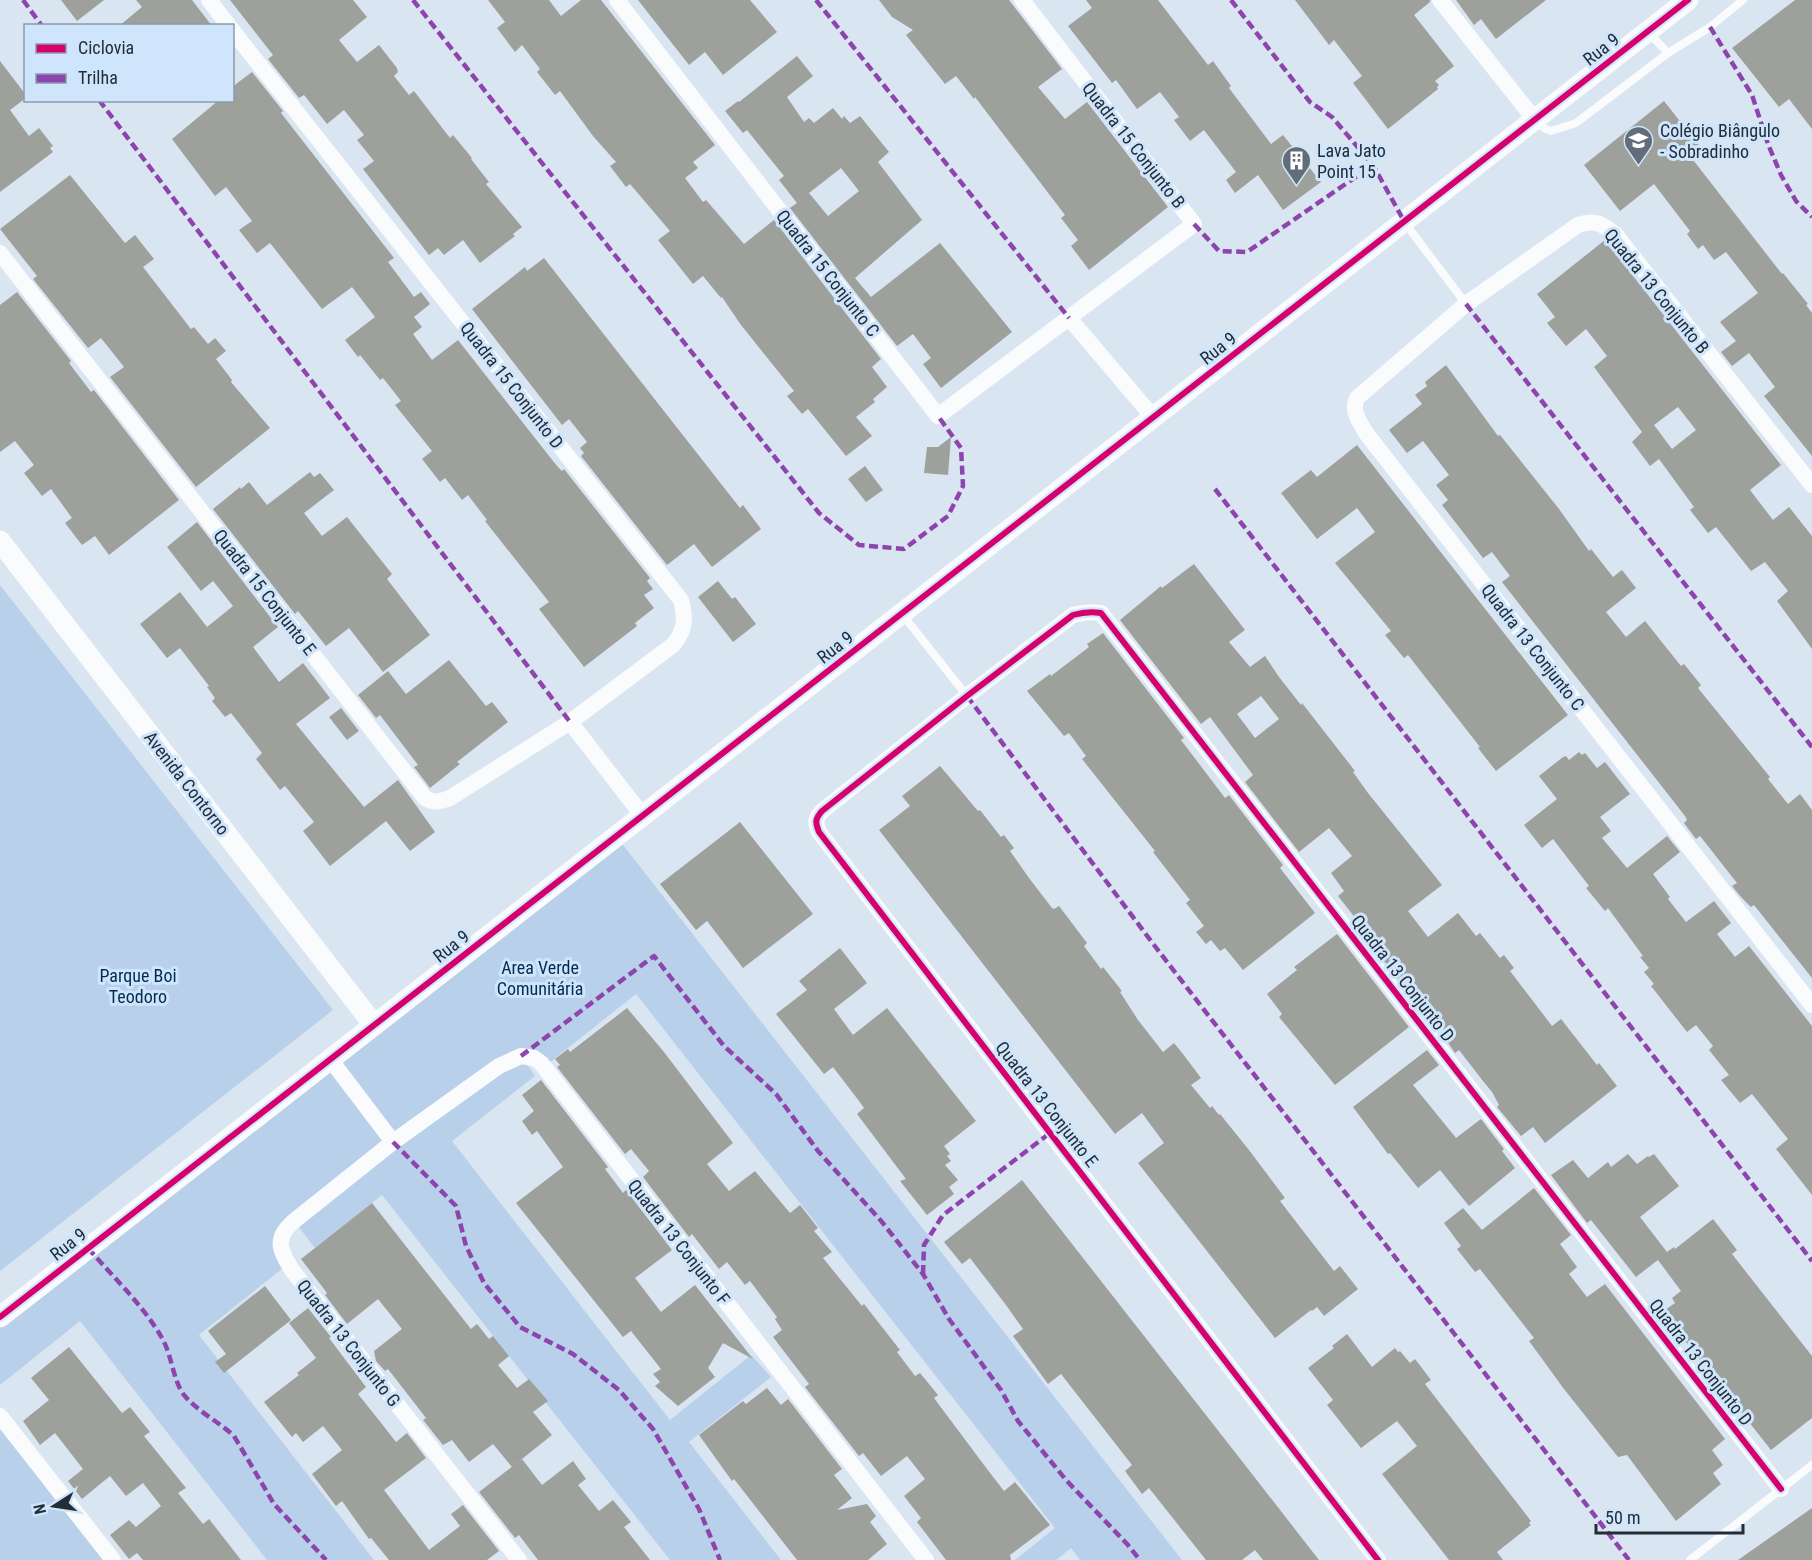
<svg xmlns="http://www.w3.org/2000/svg" width="1812" height="1560" font-family="'Roboto Condensed',sans-serif">
  <style>
    .green { fill: #b8d0ea }
    .building { fill: #9ea09c; fill-rule: evenodd }
    .lines { fill: none; stroke-linecap: round; stroke-linejoin: round }
    .service { stroke: #f9fbfd; stroke-width: 8 }
    .minor { stroke: #f9fbfd; stroke-width: 16 }
    .tertiary { stroke: #f9fbfd; stroke-width: 21 }
    .quiet { stroke: #8e44ad; stroke-width: 4.5; stroke-dasharray: 9 4.5; stroke-linecap: butt }
    .cycleway-casing { stroke: #cfe5fc; stroke-width: 10 }
    .cycleway { stroke: #d6006c; stroke-width: 6 }
    .labels { text-anchor: middle; dominant-baseline: central; stroke-width: 6; stroke-linejoin: round; paint-order: stroke }
    .street-label { font-size: 18px; fill: #222d38; stroke: #cfe5fc }
    .poi-label { font-size: 18px; fill: #222d38; stroke: #cfe5fc; text-anchor: start }
    .park-label { font-size: 18px; fill: #022c51; stroke: #cfe5fc }
  </style>
  <rect width="100%" height="100%" fill="#dae5f2"/>
  <!-- green -->
  <g class="green">
    <polygon points="0,585 333,1010 0,1271"/>
    <polygon points="616,836 1182,1560 1080,1560 1071,1548 1056,1560 1015,1560 1055,1528 636,994 544,1067 522,1057 535,1076 452,1141 670,1420 751,1355 771,1377 689,1442 781,1560 670,1560 382,1195 315,1248 294,1221 283,1230 288,1264 199,1335 374,1560 267,1560 80,1321 0,1385 0,1317"/>
    <polygon points="0,1416 113,1560 0,1560"/>
  </g>
  <!-- building -->
  <g class="building">
    <polygon points="61,0 104,0 77,21"/>
    <polygon points="136,0 192,0 212,26 119,26 142,7"/>
    <polygon points="230,0 353,0 367,17 339,40 357,62 379,45 397,68 398,72 394,76 409,95 414,91 450,138 453,135 472,158 471,159 489,182 486,184 522,227 513,234 515,236 480,263 463,240 444,255 438,248 429,255 363,169 374,161 357,140 364,135 344,110 327,124 304,95 299,98 268,59 273,55"/>
    <polygon points="488,0 549,0 561,16 581,0 601,0 715,145 693,162 698,168 685,178 703,202 706,200 744,244 774,220 881,359 872,367 887,387 873,399 875,402 856,417 872,436 846,456 808,409 802,414 787,396 794,391 741,325 722,297 721,298 703,276 693,284 658,240 670,231 630,184 626,187 610,166 616,162 593,136 560,91 555,95 537,72 540,69 522,45 515,52 497,28 505,22"/>
    <polygon points="638,0 750,0 777,32 723,75 705,52 689,65"/>
    <polygon points="879,0 1009,0 1062,69 1038,87 1065,119 1087,102 1168,207 1089,270 1071,246 1078,240 1061,218 1065,215 975,97 974,99 956,76 945,84 906,35 913,30 892,17"/>
    <polygon points="1086,0 1158,0 1208,65 1213,61 1231,86 1229,88 1271,144 1283,135 1321,182 1283,210 1258,175 1235,193 1226,180 1236,172 1204,130 1190,141 1174,120 1179,117 1160,92 1137,109 1116,80 1112,83 1068,26 1092,8"/>
    <polygon points="1295,0 1430,0 1430,2 1414,15 1454,66 1435,81 1439,85 1437,87 1438,89 1388,129 1353,83 1362,76 1334,40 1329,45"/>
    <polygon points="1456,0 1546,0 1496,39 1481,19 1474,25"/>
    <polygon points="1795,0 1812,0 1812,129 1789,99 1779,107 1732,48"/>
    <path d="M797,56L813,76L787,97L804,122L809,118L814,123L833,108L842,119L844,116L850,123L860,116L889,152L878,162L922,220L855,278L871,297L940,243L1012,332L941,388L923,364L931,358L913,334L897,346L790,208L797,203L779,180L784,176L747,130L743,133L725,111L738,101L739,102ZM841,168L859,191L828,216L809,193Z"/>
    <polygon points="0,61 26,95 26,98 10,110 29,136 39,128 53,146 50,148 53,152 0,192"/>
    <polygon points="252,72 283,111 281,113 394,258 388,262 414,297 421,292 430,304 414,317 422,327 413,334 432,360 458,340 557,466 562,471 564,469 650,578 647,581 653,589 644,595 654,608 635,623 637,626 584,667 539,609 549,602 485,521 487,520 468,495 462,500 445,478 440,482 422,459 432,451 395,405 401,401 383,378 380,380 360,355 358,357 345,340 375,317 352,287 322,309 270,243 257,253 239,230 252,221 226,187 215,196 172,139 219,100 232,100 232,87"/>
    <polygon points="1664,101 1701,148 1690,156 1782,274 1783,273 1808,304 1806,305 1812,313 1812,456 1764,396 1775,387 1749,353 1732,366 1721,352 1736,341 1720,322 1758,293 1726,252 1714,260 1703,245 1698,249 1687,234 1690,231 1654,184 1620,211 1584,165"/>
    <polygon points="70,175 125,243 135,235 154,259 143,267 191,329 194,327 208,344 215,338 226,351 216,359 232,380 231,382 270,428 196,487 110,377 124,367 101,338 88,348 33,279 37,276 0,229"/>
    <path d="M1605,240L1781,465L1750,490L1773,520L1789,507L1812,536V649L1777,601L1788,591L1765,562L1751,571L1716,527L1708,533L1690,510L1694,507L1659,459L1650,466L1632,442L1642,432L1594,367L1607,356L1586,329L1566,346L1547,323L1555,317L1537,294ZM1678,407L1696,430L1672,449L1654,425Z"/>
    <polygon points="544,258 740,508 743,505 761,529 712,567 694,544 667,565 581,456 584,453 580,448 587,442 569,419 562,425 472,309 525,267 527,271"/>
    <polygon points="17,292 71,361 69,363 91,392 94,390 179,500 109,555 95,536 82,545 65,523 72,518 51,489 42,496 24,473 34,465 15,441 0,452 0,305"/>
    <polygon points="1446,365 1498,436 1500,435 1559,509 1589,551 1591,549 1613,577 1622,570 1636,588 1606,612 1626,637 1645,621 1681,666 1684,664 1701,685 1698,688 1770,777 1768,779 1788,804 1800,794 1812,810 1812,978 1754,905 1751,907 1741,897 1732,886 1737,883 1700,836 1696,839 1684,823 1687,820 1685,816 1502,582 1510,576 1492,552 1483,558 1442,505 1448,500 1436,485 1449,475 1423,441 1407,453 1389,430 1422,404 1415,395 1427,386 1425,382"/>
    <polygon points="951,437 948,475 924,473 927,447 938,447"/>
    <polygon points="1357,445 1568,715 1496,771 1478,748 1480,747 1408,655 1404,658 1385,635 1391,631 1335,563 1375,532 1357,508 1317,539 1281,493 1311,470 1317,477"/>
    <polygon points="865,466 883,490 866,502 848,479"/>
    <polygon points="310,472 314,477 320,473 334,490 304,513 322,536 347,517 392,574 387,579 430,635 383,672 349,628 326,646 298,611 295,614 213,509 240,487 241,489 249,482 267,505"/>
    <polygon points="197,522 278,627 253,647 279,682 303,663 330,698 296,724 364,807 398,780 435,832 410,851 386,821 330,866 303,831 314,822 285,786 280,790 256,759 262,753 231,713 225,717 212,701 215,698 207,687 209,686 180,648 167,658 140,624 180,592 207,627 233,606 213,581 201,591 167,547"/>
    <path d="M1194,564L1245,630L1229,642L1250,667L1265,656L1279,677L1301,705L1302,703L1355,771L1353,772L1368,793L1442,885L1408,911L1428,937L1458,913L1476,936L1480,933L1500,958L1504,955L1514,968L1510,971L1552,1026L1561,1019L1597,1065L1599,1063L1617,1086L1545,1143L1533,1127L1521,1136L1497,1107L1499,1105L1492,1092L1483,1081L1459,1050L1455,1053L1444,1037L1447,1035L1428,1011L1425,1014L1353,921L1356,919L1338,896L1344,891L1331,873L1352,856L1329,828L1299,852L1245,782L1253,775L1210,717L1201,724L1120,620L1161,586L1162,588ZM1261,696L1279,719L1255,738L1237,714Z"/>
    <polygon points="718,581 732,599 735,597 756,624 733,642 698,597"/>
    <polygon points="1103,633 1184,738 1181,740 1225,798 1229,795 1283,865 1280,868 1315,913 1243,970 1225,948 1220,951 1211,940 1206,944 1196,932 1204,926 1186,903 1190,900 1153,852 1155,851 1082,759 1086,756 1069,733 1064,736 1027,691 1050,674 1051,676 1089,647 1087,644"/>
    <polygon points="449,660 486,706 492,702 508,722 457,762 460,764 430,788 414,767 418,765 380,715 376,718 358,695 388,671 406,694"/>
    <polygon points="341,708 359,731 347,740 329,717"/>
    <polygon points="1579,752 1582,755 1585,753 1597,768 1605,762 1630,794 1600,817 1611,831 1602,838 1627,868 1667,836 1680,852 1653,874 1670,897 1668,899 1686,922 1714,901 1731,923 1717,934 1735,957 1749,946 1812,1026 1812,1195 1776,1149 1788,1139 1752,1094 1740,1103 1721,1080 1729,1075 1709,1050 1713,1046 1696,1025 1687,1032 1651,986 1654,984 1644,972 1649,968 1640,957 1643,956 1608,908 1605,911 1586,888 1589,886 1553,839 1542,848 1524,825 1557,799 1539,776 1563,757 1566,756 1569,760"/>
    <polygon points="940,766 978,811 980,810 1001,837 1004,835 1014,848 1010,851 1029,878 1052,908 1054,909 1059,906 1087,943 1084,946 1101,969 1103,967 1122,991 1120,992 1138,1020 1163,1052 1174,1043 1183,1054 1201,1078 1191,1085 1210,1108 1212,1106 1219,1115 1220,1114 1249,1150 1285,1198 1280,1201 1334,1271 1340,1266 1358,1289 1324,1316 1317,1307 1312,1311 1311,1310 1275,1338 1138,1163 1164,1143 1142,1113 1115,1134 879,830 910,806 902,796"/>
    <polygon points="740,822 813,914 743,968 707,921 696,930 660,884"/>
    <polygon points="1337,934 1409,1027 1335,1085 1279,1017 1282,1014 1267,994 1297,970 1294,967"/>
    <polygon points="840,948 867,983 834,1009 853,1035 887,1008 976,1121 944,1146 950,1154 947,1156 951,1161 945,1165 958,1180 949,1187 954,1194 927,1215 900,1181 906,1179 857,1114 864,1108 859,1101 833,1067 824,1074 776,1014 807,990 799,981"/>
    <polygon points="627,1008 664,1052 733,1143 707,1164 729,1191 755,1171 790,1213 800,1205 818,1228 814,1231 832,1252 823,1258 862,1306 864,1304 900,1350 897,1352 915,1376 920,1373 938,1395 934,1398 984,1465 1004,1491 1015,1482 1050,1525 1010,1555 1011,1560 946,1560 917,1522 921,1518 904,1496 925,1479 907,1456 881,1476 863,1453 859,1456 805,1387 809,1384 773,1337 782,1330 775,1319 777,1317 750,1281 745,1285 727,1262 719,1269 692,1234 689,1237 643,1177 649,1171 631,1149 625,1154 557,1067 560,1065 555,1059 568,1049 570,1052"/>
    <polygon points="1427,1050 1439,1065 1413,1085 1456,1138 1481,1119 1504,1149 1502,1151 1515,1168 1469,1206 1440,1170 1418,1188 1390,1153 1388,1154 1353,1107"/>
    <polygon points="541,1080 608,1167 605,1169 623,1193 626,1190 672,1250 635,1278 661,1312 695,1285 753,1359 723,1343 708,1368 715,1377 678,1406 655,1386 660,1382 653,1374 661,1369 631,1331 623,1337 516,1203 563,1167 537,1131 532,1135 522,1121 534,1111 522,1095"/>
    <polygon points="1628,1154 1637,1164 1648,1156 1649,1157 1654,1154 1679,1186 1640,1217 1667,1252 1674,1247 1675,1249 1713,1219 1737,1250 1732,1254 1812,1356 1812,1418 1771,1450 1662,1312 1675,1303 1672,1298 1681,1291 1658,1260 1663,1256 1636,1277 1591,1220 1587,1223 1551,1175 1573,1160 1588,1178 1608,1162 1611,1167"/>
    <polygon points="1022,1180 1238,1456 1319,1560 1263,1560 1255,1550 1242,1560 1206,1560 1149,1488 1142,1494 1125,1471 1132,1465 1061,1374 1048,1384 1013,1336 1023,1329 1006,1305 970,1258 962,1264 944,1242"/>
    <polygon points="1534,1188 1571,1235 1560,1244 1577,1267 1569,1274 1587,1297 1605,1284 1725,1439 1712,1450 1723,1465 1713,1473 1721,1484 1676,1521 1627,1455 1618,1457 1564,1389 1529,1341 1534,1338 1480,1269 1475,1272 1457,1249 1461,1246 1444,1223 1463,1208 1482,1230"/>
    <polygon points="372,1203 471,1329 477,1324 489,1339 493,1336 509,1356 498,1365 517,1388 529,1379 548,1401 533,1412 552,1435 512,1467 493,1444 469,1462 452,1440 443,1445 423,1420 426,1418 388,1369 385,1371 376,1361 374,1351 402,1329 378,1299 347,1324 325,1295 327,1293 301,1259"/>
    <polygon points="265,1286 291,1320 224,1373 215,1362 226,1354 208,1331"/>
    <polygon points="308,1308 331,1337 329,1338 366,1387 358,1394 378,1419 396,1442 407,1433 426,1458 384,1490 429,1550 460,1526 451,1514 463,1505 499,1551 487,1560 389,1560 371,1538 369,1539 342,1501 336,1506 312,1474 342,1450 323,1426 303,1442 296,1433 292,1437 264,1402 299,1375 297,1373 316,1358 289,1323"/>
    <polygon points="1347,1334 1372,1367 1395,1348 1398,1352 1400,1351 1410,1363 1415,1359 1431,1380 1425,1384 1531,1521 1529,1523 1531,1525 1497,1552 1503,1560 1449,1560 1382,1474 1417,1446 1397,1421 1361,1448 1327,1405 1333,1400 1308,1368 1334,1348 1332,1346"/>
    <polygon points="69,1347 122,1413 130,1407 150,1432 144,1436 186,1488 178,1493 203,1524 209,1519 241,1560 143,1560 137,1553 129,1559 110,1535 129,1520 136,1527 161,1506 143,1483 126,1496 110,1476 82,1499 68,1481 83,1469 55,1433 40,1445 23,1421 49,1400 31,1378"/>
    <polygon points="767,1388 781,1405 788,1399 842,1469 834,1475 852,1498 837,1510 867,1504 876,1516 870,1522 887,1544 868,1560 797,1560 734,1479 732,1481 699,1435 743,1401 746,1404"/>
    <polygon points="522,1459 542,1485 573,1461 586,1479 578,1485 599,1511 613,1500 631,1522 624,1527 650,1560 538,1560 519,1535 515,1538 479,1492"/>
    <polygon points="1812,1508 1812,1560 1738,1560"/>
  </g>
  <g class="lines">
    <!-- service -->
    <g class="service">
      <polyline points="1648,32 1668,53"/>
      <polyline points="1535,120 1544,128 1551,131 1576,123 1668,53 1710,27 1743,0"/>
      <polyline points="1405,223 1466,304"/>
      <polyline points="902,614 967,696"/>
      <polyline points="1690,1560 1812,1465"/>
    </g>
    <!-- minor -->
    <g class="minor">
      <polyline points="209,0 229,26"/>
      <polyline points="617,0 938,416 1194,224 1022,0"/>
      <polyline points="1440,0 1535,120"/>
      <path d="M0,253L425,798C434,804 441,801 450,798L570,722L673,645C685,631 686,618 681,600L232,30"/>
      <polyline points="1069,318 1153,417"/>
      <path d="M1812,485L1616,235C1603,224 1595,219 1578,225L1466,304L1357,398C1351,411 1359,421 1366,433L1812,1005"/>
      <polyline points="570,722 642,815"/>
      <polyline points="330,1059 393,1142"/>
      <polyline points="0,1416 113,1560"/>
      <path d="M519,1560L292,1270C279,1249 274,1238 294,1221L393,1142L499,1066L521,1056L534,1058L541,1063L926,1560"/>
      <path d="M1378,1560L819,832C815,822 815,819 822,811L967,696L1073,615C1083,612 1090,611 1101,613L1781,1489"/>
    </g>
    <!-- tertiary -->
    <g class="tertiary">
      <polyline points="0,541 374,1025"/>
      <polyline points="0,1317 1688,0"/>
    </g>
    <!-- quiet -->
    <g class="quiet">
      <polyline points="23,0 42,26"/>
      <polyline points="413,0 819,513 859,545 904,549 948,516 963,486 961,448 938,416"/>
      <polyline points="816,0 1069,318"/>
      <polyline points="1231,0 1310,102 1332,117 1373,165 1404,221"/>
      <polyline points="1710,27 1752,95 1768,144 1781,175 1796,201 1812,217"/>
      <polyline points="99,100 570,722"/>
      <polyline points="1194,224 1219,251 1247,252 1373,165"/>
      <polyline points="1466,304 1812,747"/>
      <polyline points="1215,489 1812,1261"/>
      <polyline points="967,696 1154,945 1629,1560"/>
      <polyline points="521,1056 654,956 724,1046 776,1094 818,1151 882,1222 923,1274 949,1319 1001,1390 1018,1421 1066,1480 1128,1545 1140,1560"/>
      <polyline points="393,1142 456,1206 466,1246 484,1283 520,1327 573,1354 619,1390 653,1429 699,1509 720,1560"/>
      <path d="M88,1248C113,1277 143,1305 162,1338C172,1355 173,1381 184,1395C198,1412 218,1421 234,1436L274,1504L326,1560"/>
      <polyline points="923,1274 924,1245 943,1215 1050,1133"/>
    </g>
    <defs>
      <g id="cycleway">
        <polyline points="0,1317 1688,0"/>
        <path d="M1378,1560L819,832C815,822 815,819 822,811L967,696L1073,615C1083,612 1090,611 1101,613L1781,1489"/>
      </g>
    </defs>
    <!-- cycleway casing -->
    <use href="#cycleway" class="cycleway-casing"/>
    <!-- cycleway -->
    <use href="#cycleway" class="cycleway"/>
  </g>
  <!-- icons -->
  <defs>
    <symbol id="school-pin" viewBox="-11 -11 22 30"><path d="M0 17L-7.5 6A9.5 9.5 0 1 1 7.5 6Z" fill="#626d79" stroke="#cfe5fc"/><path d="M0-5L7-2L0 1L-7-2ZM-4 1L0 2.5L4 1V4Q0 6-4 4Z" fill="#fff"/></symbol>
    <symbol id="building-pin" viewBox="-11 -11 22 30"><path d="M0 17L-7.5 6A9.5 9.5 0 1 1 7.5 6Z" fill="#626d79" stroke="#cfe5fc"/><path d="M-4-6H4V6H1V3H-1V6H-4ZM-2.5-4.3h1.7v1.8h-1.7ZM.8-4.3h1.7v1.8H.8ZM-2.5-1h1.7V.8h-1.7ZM.8-1h1.7V.8H.8Z" fill="#fff"/></symbol>
  </defs>
  <g fill-rule="evenodd">
    <use href="#school-pin" x="1622" y="124" width="33" height="45"/>
    <use href="#building-pin" x="1280" y="144" width="33" height="45"/>
  </g>
  <g class="labels">
    <!-- street labels -->
    <g class="street-label">
      <text transform="translate(1601 49) rotate(-38)">Rua 9</text>
      <text transform="translate(1134 145) rotate(52)">Quadra 15 Conjunto B</text>
      <text transform="translate(828 273) rotate(52)">Quadra 15 Conjunto C</text>
      <text transform="translate(1657 291) rotate(51)">Quadra 13 Conjunto B</text>
      <text transform="translate(1218 348) rotate(-38)">Rua 9</text>
      <text transform="translate(512 385) rotate(52)">Quadra 15 Conjunto D</text>
      <text transform="translate(265 592) rotate(52)">Quadra 15 Conjunto E</text>
      <text transform="translate(835 647) rotate(-38)">Rua 9</text>
      <text transform="translate(1533 647) rotate(52)">Quadra 13 Conjunto C</text>
      <text transform="translate(187 783) rotate(52)">Avenida Contorno</text>
      <text transform="translate(451 946) rotate(-38)">Rua 9</text>
      <text transform="translate(1403 978) rotate(52)">Quadra 13 Conjunto D</text>
      <text transform="translate(1047 1104) rotate(52)">Quadra 13 Conjunto E</text>
      <text transform="translate(679 1242) rotate(52)">Quadra 13 Conjunto F</text>
      <text transform="translate(68 1244) rotate(-38)">Rua 9</text>
      <text transform="translate(349 1343) rotate(52)">Quadra 13 Conjunto G</text>
      <text transform="translate(1701 1362) rotate(52)">Quadra 13 Conjunto D</text>
    </g>
    <!-- poi labels -->
    <g class="poi-label">
      <text x="1660" y="130">Colégio Biângulo<tspan x="1660" dy="21">- Sobradinho</tspan></text>
      <text x="1317" y="150">Lava Jato<tspan x="1317" dy="21">Point 15</tspan></text>
    </g>
    <!-- park labels -->
    <g class="park-label">
      <text x="540" y="967">Area Verde<tspan x="540" dy="21">Comunitária</tspan></text>
      <text x="138" y="975">Parque Boi<tspan x="138" dy="21">Teodoro</tspan></text>
    </g>
  </g>
  <!-- legend -->
  <rect x="24" y="24" width="210" height="78" fill="#cfe5fc" stroke="#8a9bae" stroke-width="1.5"/>
  <rect x="36" y="44" width="30" height="9" fill="#d6006c" stroke="#8a9bae" stroke-width="1.5"/>
  <text x="78" y="54" font-size="18" fill="#222d38">Ciclovia</text>
  <rect x="36" y="74" width="30" height="9" fill="#8e44ad" stroke="#8a9bae" stroke-width="1.5"/>
  <text x="78" y="84" font-size="18" fill="#222d38">Trilha</text>
  <!-- north arrow -->
  <g transform="translate(54 1506) rotate(258)" stroke="#cfe5fc" stroke-width="4.5" paint-order="stroke">
  <path d="M0-4.5L10 22L0 15L-10 22Z" fill="#222d38"/>
  <text y="-9" font-size="16" font-weight="bold" text-anchor="middle" fill="#222d38">N</text>
  </g>
  <!-- scale -->
  <path d="M1596 1524v9h147v-9" fill="none" stroke="#222d38" stroke-width="3"/>
  <text x="1605" y="1524" font-size="18" fill="#222d38" stroke="#cfe5fc" stroke-width="4.5" paint-order="stroke">50 m</text>
</svg>
